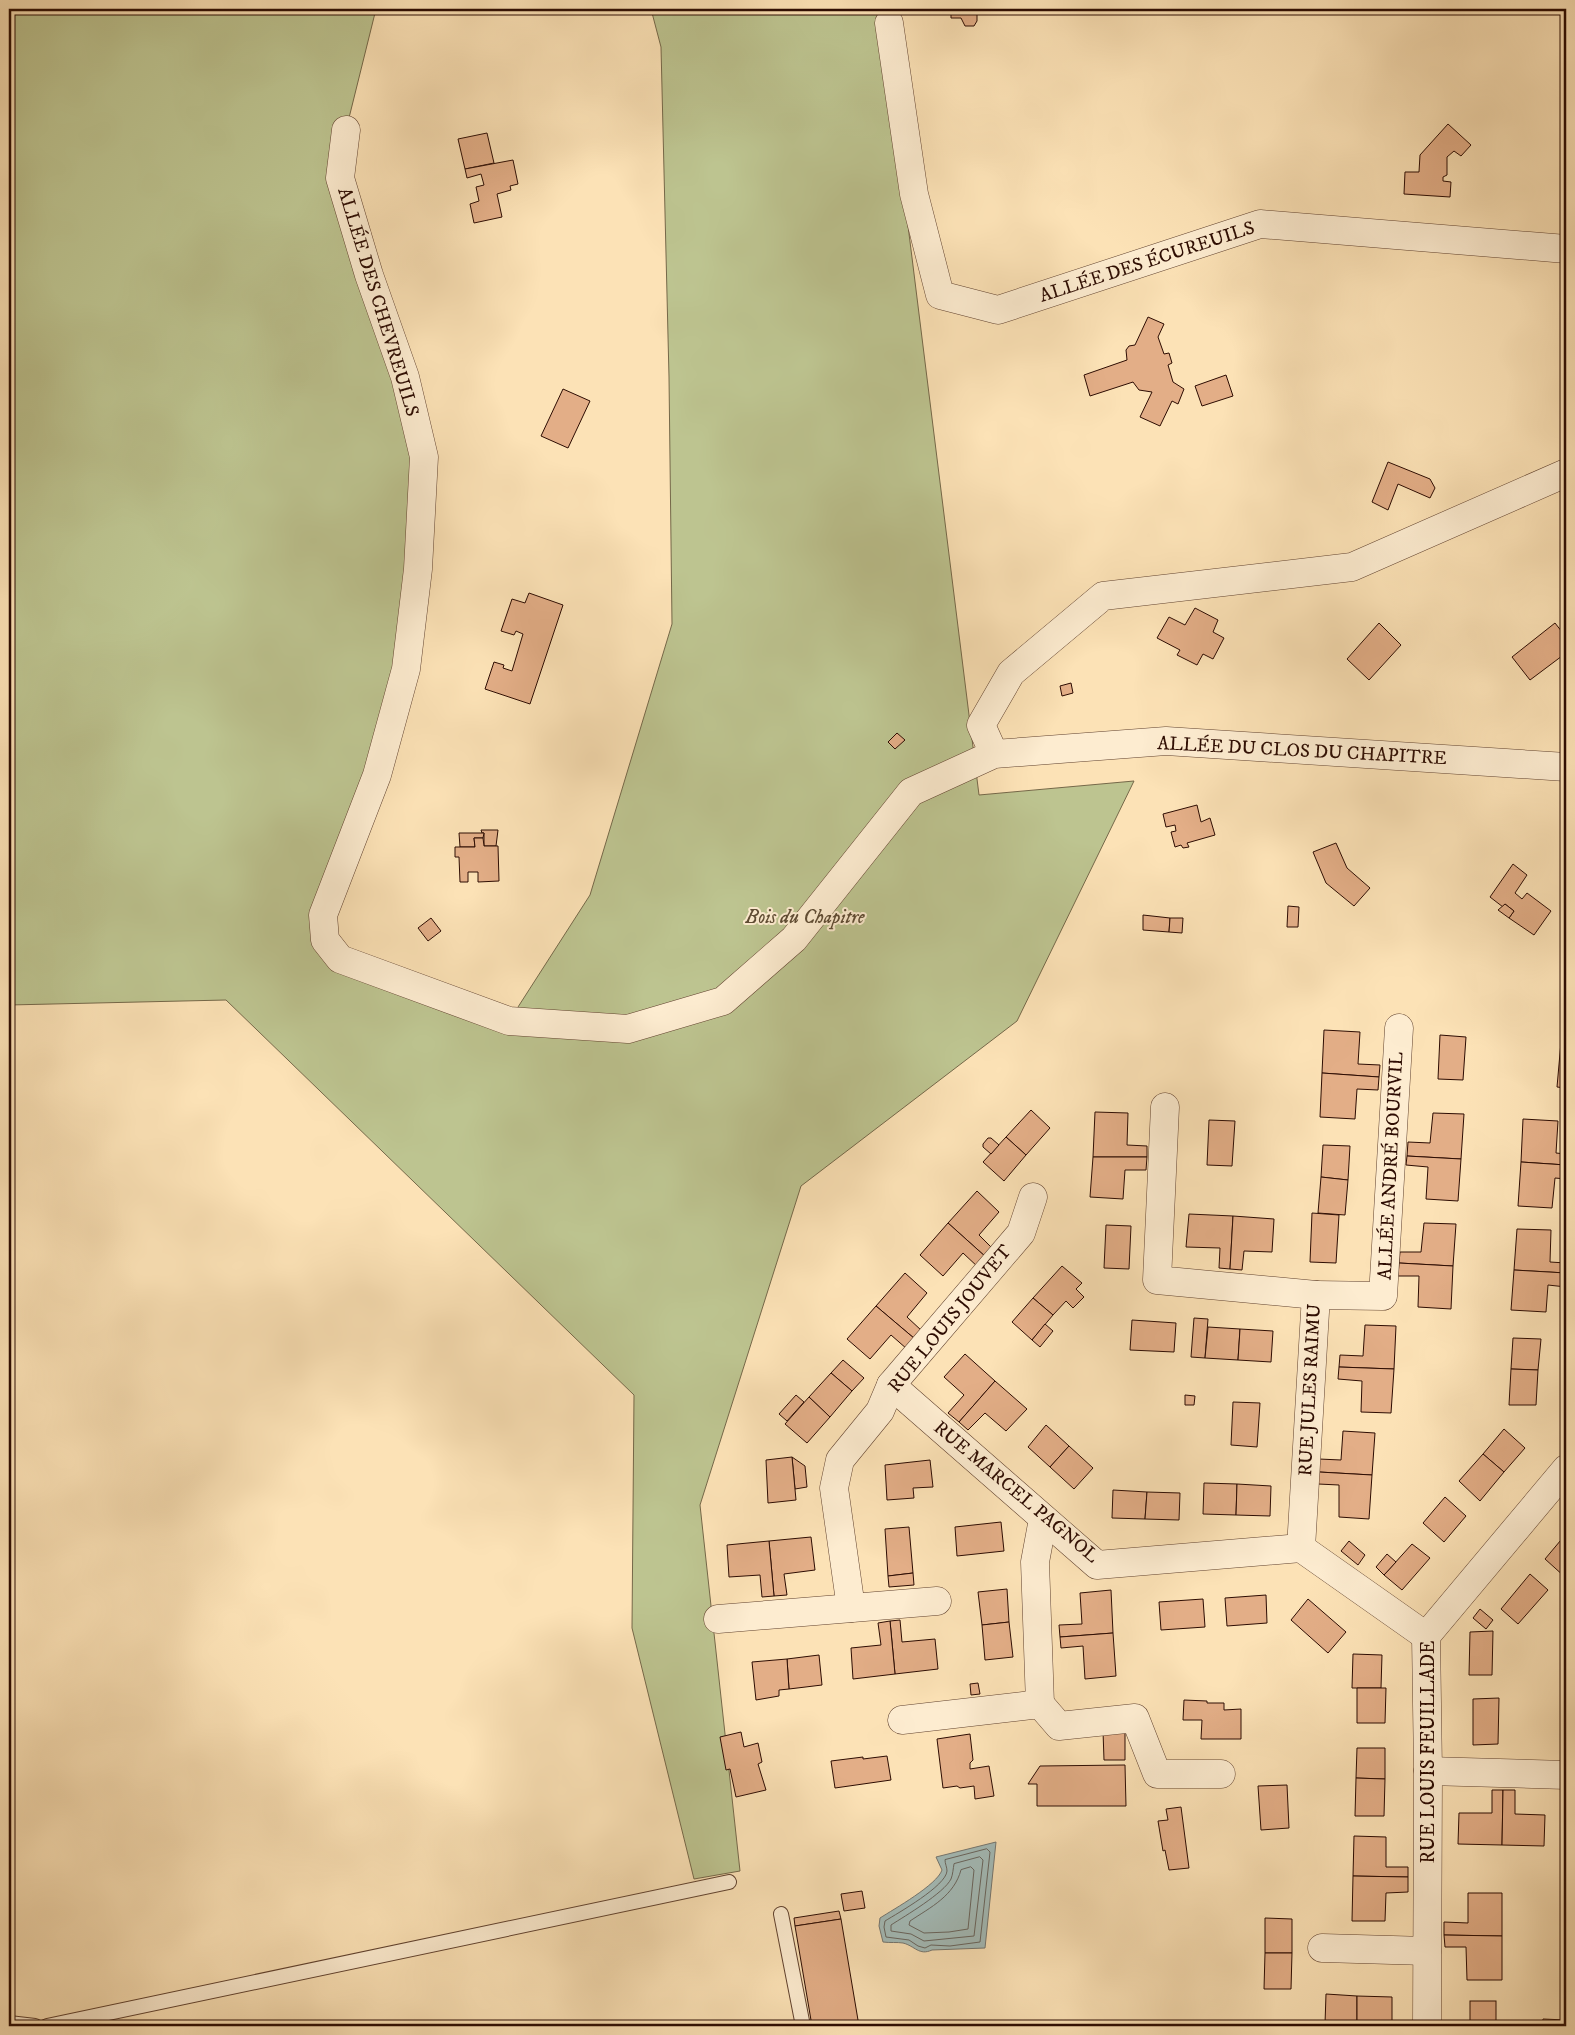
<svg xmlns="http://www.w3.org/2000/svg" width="1575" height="2035" font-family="'IM FELL DW Pica',serif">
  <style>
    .green { fill: #bdc490; stroke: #756849 }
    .water { fill: #a3bbb8; stroke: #74756f }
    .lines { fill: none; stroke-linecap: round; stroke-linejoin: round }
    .shore { stroke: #68645d; stroke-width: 1 }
    .building { fill: #e3ae87; stroke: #2d0c02 }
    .lane-casing { stroke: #61422f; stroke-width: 16 }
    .street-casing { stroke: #61422f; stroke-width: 29 }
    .lane { stroke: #fdecd0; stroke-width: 14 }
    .street { stroke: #fdecd0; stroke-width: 28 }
    .labels { text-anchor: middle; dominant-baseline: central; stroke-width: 4; stroke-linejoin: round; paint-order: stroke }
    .street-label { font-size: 19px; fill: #2d0c02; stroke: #fdecd0 }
    .park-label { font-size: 19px; font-style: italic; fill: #5f4c34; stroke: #fdecd0 }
  </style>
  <rect width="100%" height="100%" fill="#fce2b6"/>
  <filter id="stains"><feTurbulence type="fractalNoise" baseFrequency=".004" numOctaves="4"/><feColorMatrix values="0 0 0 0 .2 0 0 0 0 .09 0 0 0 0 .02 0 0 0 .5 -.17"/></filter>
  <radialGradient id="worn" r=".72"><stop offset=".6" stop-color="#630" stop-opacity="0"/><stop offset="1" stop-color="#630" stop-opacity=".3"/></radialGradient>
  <!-- green -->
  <polygon class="green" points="9,9 376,9 346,130 340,178 405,377 418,569 325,939 509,1021 590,895 672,624 669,377 661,47 651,9 881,9 979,795 1134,781 1017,1021 801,1186 700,1505 740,1871 694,1879 632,1628 634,1395 226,1000 9,1005"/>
  <!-- water -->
  <path class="water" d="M996,1842L985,1948L932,1950C919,1956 915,1946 903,1943C897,1942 890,1943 883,1942L879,1926L880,1918C894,1909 937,1885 942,1870L936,1857Z"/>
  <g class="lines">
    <!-- shore -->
    <g class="shore">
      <path d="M987,1849L990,1852L980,1942L950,1946L931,1945L925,1948L918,1946L909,1940L886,1937L884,1927L885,1921C898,1913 946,1886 947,1871C947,1867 945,1864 945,1860Z"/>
      <path d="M980,1857L983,1860L974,1936L924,1941L911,1934L891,1931V1925C905,1916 944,1893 951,1879C953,1874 953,1869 954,1864Z"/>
      <path d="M971,1867L974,1870L968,1929L949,1932L924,1933L909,1925L910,1921C931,1907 954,1896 961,1870Z"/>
    </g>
  </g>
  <!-- building -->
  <g class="building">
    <polygon points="951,9 977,9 977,21 974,26 965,26 961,18 951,18"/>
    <polygon points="1448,124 1471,145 1461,156 1454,151 1447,157 1447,175 1443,177 1443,181 1451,182 1450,197 1404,194 1405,172 1419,172 1420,155"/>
    <polygon points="487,133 494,163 465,169 458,139"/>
    <polygon points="513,160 518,184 510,186 511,190 497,194 502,217 474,223 470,204 479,201 476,187 484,185 481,174 467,178 465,169"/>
    <polygon points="1148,317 1164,324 1158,337 1164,354 1169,353 1172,363 1168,365 1173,382 1184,389 1178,404 1172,401 1160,426 1140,417 1152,392 1139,390 1133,382 1090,396 1084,375 1127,360 1126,350 1129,346 1135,345"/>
    <polygon points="1226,375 1233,396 1202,406 1195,386"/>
    <polygon points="563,389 590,401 568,448 541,436"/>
    <polygon points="1388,462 1430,479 1435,488 1430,498 1398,484 1388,510 1372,502"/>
    <polygon points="529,593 563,605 530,704 485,689 494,662 504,665 503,668 512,671 523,634 516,631 514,635 501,631 512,599 525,603"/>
    <polygon points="1195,608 1218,620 1213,632 1224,638 1213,659 1203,654 1197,665 1177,655 1180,650 1157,638 1169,617 1185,625"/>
    <polygon points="1379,623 1401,645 1369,680 1347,659"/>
    <polygon points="1555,623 1566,637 1566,653 1530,680 1512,657"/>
    <polygon points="1071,683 1073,693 1062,696 1060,686"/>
    <polygon points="897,733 905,740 895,749 888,742"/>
    <polygon points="1197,805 1201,822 1210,818 1215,835 1187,843 1189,847 1183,848 1181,845 1175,847 1171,832 1176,831 1175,825 1166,827 1163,814"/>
    <polygon points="481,830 498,830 496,846 484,846 484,833 482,833"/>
    <polygon points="459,833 484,833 483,838 474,838 475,847 460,847"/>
    <polygon points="474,838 483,838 484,846 498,846 499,881 478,882 478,872 468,872 468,882 460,882 459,857 455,857 455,847 475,847"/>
    <polygon points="1336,843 1347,868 1370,888 1354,906 1326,883 1313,852"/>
    <polygon points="1513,864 1527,875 1515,893 1522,899 1527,893 1551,911 1534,935 1509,918 1514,911 1505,904 1503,907 1490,897"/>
    <polygon points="1505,904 1514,911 1509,918 1498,910"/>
    <polygon points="1288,906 1299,907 1298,927 1287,927"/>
    <polygon points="1143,915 1170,918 1169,932 1143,930"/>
    <polygon points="431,918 441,931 428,941 418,928"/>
    <polygon points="1170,918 1183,918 1182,933 1169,932"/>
    <polygon points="1324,1030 1360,1032 1358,1064 1380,1065 1379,1077 1322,1073"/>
    <polygon points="1440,1035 1466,1037 1463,1080 1438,1079"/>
    <polygon points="1561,1042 1566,1042 1566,1088 1557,1087"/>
    <polygon points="1322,1073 1379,1077 1378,1090 1357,1089 1355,1119 1320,1117"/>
    <polygon points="1031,1110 1050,1128 1026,1155 1006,1137"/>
    <polygon points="1095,1112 1128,1113 1127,1145 1147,1146 1147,1157 1093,1157"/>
    <polygon points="1433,1113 1464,1114 1461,1159 1407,1156 1408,1142 1430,1143"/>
    <polygon points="1523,1119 1558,1121 1556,1153 1566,1154 1566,1165 1521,1162"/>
    <polygon points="1209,1120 1235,1121 1232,1166 1207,1165"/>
    <polygon points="1006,1137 1026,1155 1004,1181 983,1162"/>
    <polygon points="988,1138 991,1138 999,1145 991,1154 983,1147 983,1144"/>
    <polygon points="1323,1145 1350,1146 1348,1180 1321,1177"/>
    <polygon points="1407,1156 1461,1159 1458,1201 1426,1199 1428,1167 1406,1165"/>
    <polygon points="1093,1157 1147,1157 1146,1170 1125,1170 1123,1199 1090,1197"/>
    <polygon points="1521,1162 1566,1165 1566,1179 1555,1178 1552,1208 1518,1206"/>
    <polygon points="1321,1177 1348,1180 1345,1215 1318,1213"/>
    <polygon points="977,1191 999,1212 979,1235 994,1250 987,1258 948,1223"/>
    <polygon points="1312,1213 1339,1215 1336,1263 1310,1262"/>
    <polygon points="1189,1214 1233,1216 1230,1269 1219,1268 1220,1248 1186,1247"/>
    <polygon points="1233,1216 1274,1219 1272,1252 1244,1251 1242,1270 1230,1269"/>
    <polygon points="948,1223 987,1258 979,1268 963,1253 943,1276 920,1255"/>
    <polygon points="1424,1223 1456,1224 1453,1266 1399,1263 1400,1252 1421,1252"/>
    <polygon points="1106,1225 1131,1226 1129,1269 1104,1268"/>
    <polygon points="1517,1229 1551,1230 1550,1262 1566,1263 1566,1273 1514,1270"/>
    <polygon points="1399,1263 1453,1266 1451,1309 1418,1307 1419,1276 1398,1276"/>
    <polygon points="1062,1266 1082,1283 1076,1289 1084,1297 1073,1308 1066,1301 1053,1315 1033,1298"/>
    <polygon points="1514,1270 1566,1273 1566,1287 1548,1285 1546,1312 1511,1310"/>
    <polygon points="905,1273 927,1293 907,1317 922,1331 915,1339 876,1306"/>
    <polygon points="1033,1298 1053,1315 1032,1340 1012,1322"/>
    <polygon points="876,1306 915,1339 907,1349 891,1335 870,1359 847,1339"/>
    <polygon points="1194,1318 1208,1319 1205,1358 1191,1357"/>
    <polygon points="1132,1320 1176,1323 1174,1352 1130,1350"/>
    <polygon points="1045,1324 1053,1331 1040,1347 1032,1340"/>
    <polygon points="1365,1325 1396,1326 1394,1369 1339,1367 1340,1355 1363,1356"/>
    <polygon points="1208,1327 1240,1329 1238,1360 1205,1358"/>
    <polygon points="1240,1329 1273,1331 1271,1362 1238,1360"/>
    <polygon points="1513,1338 1541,1339 1538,1370 1511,1369"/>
    <polygon points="965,1354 995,1381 959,1422 948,1413 964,1395 944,1377"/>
    <polygon points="843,1360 864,1378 852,1391 831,1373"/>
    <polygon points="1339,1367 1394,1369 1391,1413 1361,1412 1362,1381 1338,1379"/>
    <polygon points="1511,1369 1538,1370 1536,1405 1509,1405"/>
    <polygon points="831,1373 852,1391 830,1417 809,1397"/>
    <polygon points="995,1381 1027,1409 1006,1431 985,1413 968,1430 959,1422"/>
    <polygon points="796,1395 804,1402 787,1421 779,1414"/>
    <polygon points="1185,1395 1195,1396 1194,1405 1185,1405"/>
    <polygon points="809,1397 830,1417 807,1443 785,1424"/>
    <polygon points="1233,1402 1260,1403 1257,1447 1231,1445"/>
    <polygon points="1046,1425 1069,1446 1050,1467 1028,1447"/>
    <polygon points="1504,1429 1525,1448 1504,1472 1483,1454"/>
    <polygon points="1343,1431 1375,1433 1372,1475 1319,1472 1319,1459 1341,1460"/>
    <polygon points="1069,1446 1093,1468 1074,1489 1050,1467"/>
    <polygon points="1483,1454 1504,1472 1480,1501 1459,1481"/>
    <polygon points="792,1457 805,1466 807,1487 795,1489"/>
    <polygon points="792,1457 796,1500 768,1503 766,1460"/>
    <polygon points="930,1460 933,1487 913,1488 914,1498 887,1500 885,1465"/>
    <polygon points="1319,1472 1372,1475 1369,1519 1339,1517 1339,1485 1318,1484"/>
    <polygon points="1204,1483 1237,1484 1236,1515 1203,1514"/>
    <polygon points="1237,1484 1271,1486 1270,1516 1236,1515"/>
    <polygon points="1113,1490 1147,1492 1145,1519 1112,1518"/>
    <polygon points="1147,1492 1180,1493 1179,1520 1145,1519"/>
    <polygon points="1445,1497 1466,1516 1444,1542 1423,1523"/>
    <polygon points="1001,1522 1004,1551 957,1556 955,1527"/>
    <polygon points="909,1527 913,1573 888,1576 885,1529"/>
    <polygon points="1566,1534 1566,1575 1565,1577 1545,1559"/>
    <polygon points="811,1537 815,1570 784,1574 787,1595 774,1596 769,1541"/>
    <polygon points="769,1541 774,1596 762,1597 760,1575 729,1577 727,1545"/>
    <polygon points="1349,1541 1365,1555 1358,1565 1341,1551"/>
    <polygon points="1412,1544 1430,1558 1402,1590 1384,1575"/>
    <polygon points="1387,1554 1396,1562 1384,1575 1376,1567"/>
    <polygon points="913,1573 914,1585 889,1587 888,1576"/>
    <polygon points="1530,1574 1548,1590 1518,1624 1501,1609"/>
    <polygon points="1007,1589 1009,1622 982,1625 978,1592"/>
    <polygon points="1111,1590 1113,1633 1060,1637 1059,1625 1082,1624 1080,1593"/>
    <polygon points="1266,1595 1267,1623 1227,1626 1225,1598"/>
    <polygon points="1203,1599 1205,1627 1161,1630 1159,1602"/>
    <polygon points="1308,1599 1346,1632 1328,1653 1291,1620"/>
    <polygon points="1480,1609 1493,1620 1486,1629 1473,1618"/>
    <polygon points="900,1620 902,1642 935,1639 938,1669 895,1674 890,1621"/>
    <polygon points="890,1621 895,1674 853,1679 851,1648 881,1645 878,1623"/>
    <polygon points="1009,1622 1013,1657 985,1660 982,1625"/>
    <polygon points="1493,1631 1492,1675 1469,1675 1470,1632"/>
    <polygon points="1113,1633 1116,1676 1085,1679 1083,1646 1061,1648 1060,1637"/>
    <polygon points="1353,1654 1382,1655 1381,1688 1352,1688"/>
    <polygon points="819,1655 822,1685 789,1689 787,1659"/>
    <polygon points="787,1659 789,1689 779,1690 779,1696 756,1700 752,1662"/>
    <polygon points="978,1683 980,1694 971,1695 970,1684"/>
    <polygon points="1357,1688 1386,1688 1385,1723 1357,1723"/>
    <polygon points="1499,1698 1498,1744 1473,1745 1473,1699"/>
    <polygon points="1184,1700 1207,1701 1207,1703 1224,1703 1224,1710 1241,1709 1241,1739 1201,1739 1202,1720 1183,1720"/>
    <polygon points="1562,1702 1566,1702 1566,1731 1563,1731"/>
    <polygon points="1103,1731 1125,1731 1125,1760 1104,1760"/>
    <polygon points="741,1732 744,1747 758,1743 762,1762 758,1764 766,1790 736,1797 730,1769 726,1770 720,1737"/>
    <polygon points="970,1734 973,1760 970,1763 970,1769 989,1766 994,1796 975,1799 974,1786 960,1788 957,1786 943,1788 937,1739"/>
    <polygon points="1357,1748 1385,1748 1385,1779 1356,1778"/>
    <polygon points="887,1756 891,1780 835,1788 831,1761 863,1757 863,1759"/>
    <polygon points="1125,1765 1126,1806 1037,1806 1037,1784 1028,1784 1040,1766"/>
    <polygon points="1356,1778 1385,1779 1384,1816 1355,1816"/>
    <polygon points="1287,1785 1289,1828 1261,1830 1258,1786"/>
    <polygon points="1492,1790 1503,1790 1502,1845 1458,1844 1459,1813 1492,1813"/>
    <polygon points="1503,1790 1515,1790 1515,1814 1545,1815 1544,1846 1502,1845"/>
    <polygon points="1181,1807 1189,1868 1169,1870 1165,1850 1163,1851 1158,1821 1168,1820 1166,1809"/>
    <polygon points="1354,1836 1386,1837 1386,1867 1408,1867 1408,1877 1353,1876"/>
    <polygon points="1353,1876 1408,1877 1408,1892 1386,1893 1385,1921 1352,1921"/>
    <polygon points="862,1891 865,1908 844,1911 841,1894"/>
    <polygon points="1468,1893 1502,1893 1502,1936 1444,1935 1444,1922 1468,1923"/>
    <polygon points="839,1911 841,1919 795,1926 794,1918"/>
    <polygon points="1265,1918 1292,1919 1292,1953 1265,1953"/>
    <polygon points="841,1919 859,2026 812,2026 795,1926"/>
    <polygon points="1444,1935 1502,1936 1502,1980 1467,1980 1466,1947 1445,1947"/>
    <polygon points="1265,1953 1292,1953 1291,1989 1264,1989"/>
    <polygon points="1326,1994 1357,1996 1357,2025 1325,2024"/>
    <polygon points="1357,1996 1392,1997 1392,2026 1357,2025"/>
    <rect x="1470" y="2001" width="26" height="25"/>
    <polygon points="1543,2019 1566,2020 1566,2026 1542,2026"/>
  </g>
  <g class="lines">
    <defs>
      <g id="lane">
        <polyline points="781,1914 803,2026"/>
        <polyline points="9,2023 35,2026"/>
        <polyline points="47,2026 729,1882"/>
      </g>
      <g id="street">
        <polyline points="889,23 914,194 940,295 998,310 1260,224 1566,249"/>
        <polyline points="346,130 340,178 369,275 405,377 424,457 418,569 406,669 377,775 323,915 325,940 340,959 509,1021 628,1029 723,1001 794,939 911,792 994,754 1166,741 1566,767"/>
        <polyline points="994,754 981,725 1011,673 1103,596 1352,567 1566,473"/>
        <polyline points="1165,1107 1157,1280 1316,1295 1301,1548"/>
        <polyline points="1316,1295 1383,1296 1399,1028"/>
        <polyline points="891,1385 1097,1565 1301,1548 1426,1636"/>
        <polyline points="851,1608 834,1488 840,1460 880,1411 891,1385 1021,1233 1033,1197"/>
        <polyline points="718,1619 937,1601"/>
        <polyline points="1040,1704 1035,1562 1043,1519"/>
        <polyline points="902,1720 1040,1704 1059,1726 1135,1718 1157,1774 1221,1774"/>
        <polyline points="1428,1771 1566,1775"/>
        <polyline points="1322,1948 1427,1951"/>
        <polyline points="1427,2026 1428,1771 1426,1636 1566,1469"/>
      </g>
    </defs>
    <!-- lane casing -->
    <use href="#lane" class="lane-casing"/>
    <!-- street casing -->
    <use href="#street" class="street-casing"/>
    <!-- lane -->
    <use href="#lane" class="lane"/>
    <!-- street -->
    <use href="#street" class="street"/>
  </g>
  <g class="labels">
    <!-- street labels -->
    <g class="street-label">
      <text transform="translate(1147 262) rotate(-18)">ALLÉE DES ÉCUREUILS</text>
      <text transform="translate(378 302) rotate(73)">ALLÉE DES CHEVREUILS</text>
      <text transform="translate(1302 751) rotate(3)">ALLÉE DU CLOS DU CHAPITRE</text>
      <text transform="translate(1391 1166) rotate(-87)">ALLÉE ANDRÉ BOURVIL</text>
      <text transform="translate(950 1319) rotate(-51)">RUE LOUIS JOUVET</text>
      <text transform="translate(1310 1390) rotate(-87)">RUE JULES RAIMU</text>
      <text transform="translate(1016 1492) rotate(40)">RUE MARCEL PAGNOL</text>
      <text transform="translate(1428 1752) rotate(-90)">RUE LOUIS FEUILLADE</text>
    </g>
    <!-- park labels -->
    <g class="park-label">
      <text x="805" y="917">Bois du Chapitre</text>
    </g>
  </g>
  <!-- margin -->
  <rect width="1575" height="2035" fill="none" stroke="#fce2b6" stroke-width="30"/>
  <rect x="10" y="10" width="1555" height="2015" fill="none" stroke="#2d0c02" stroke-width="2.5"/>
  <rect x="15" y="15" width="1545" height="2005" fill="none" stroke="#2d0c02"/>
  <rect width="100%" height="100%" filter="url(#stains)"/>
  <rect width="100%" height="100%" fill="url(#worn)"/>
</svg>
